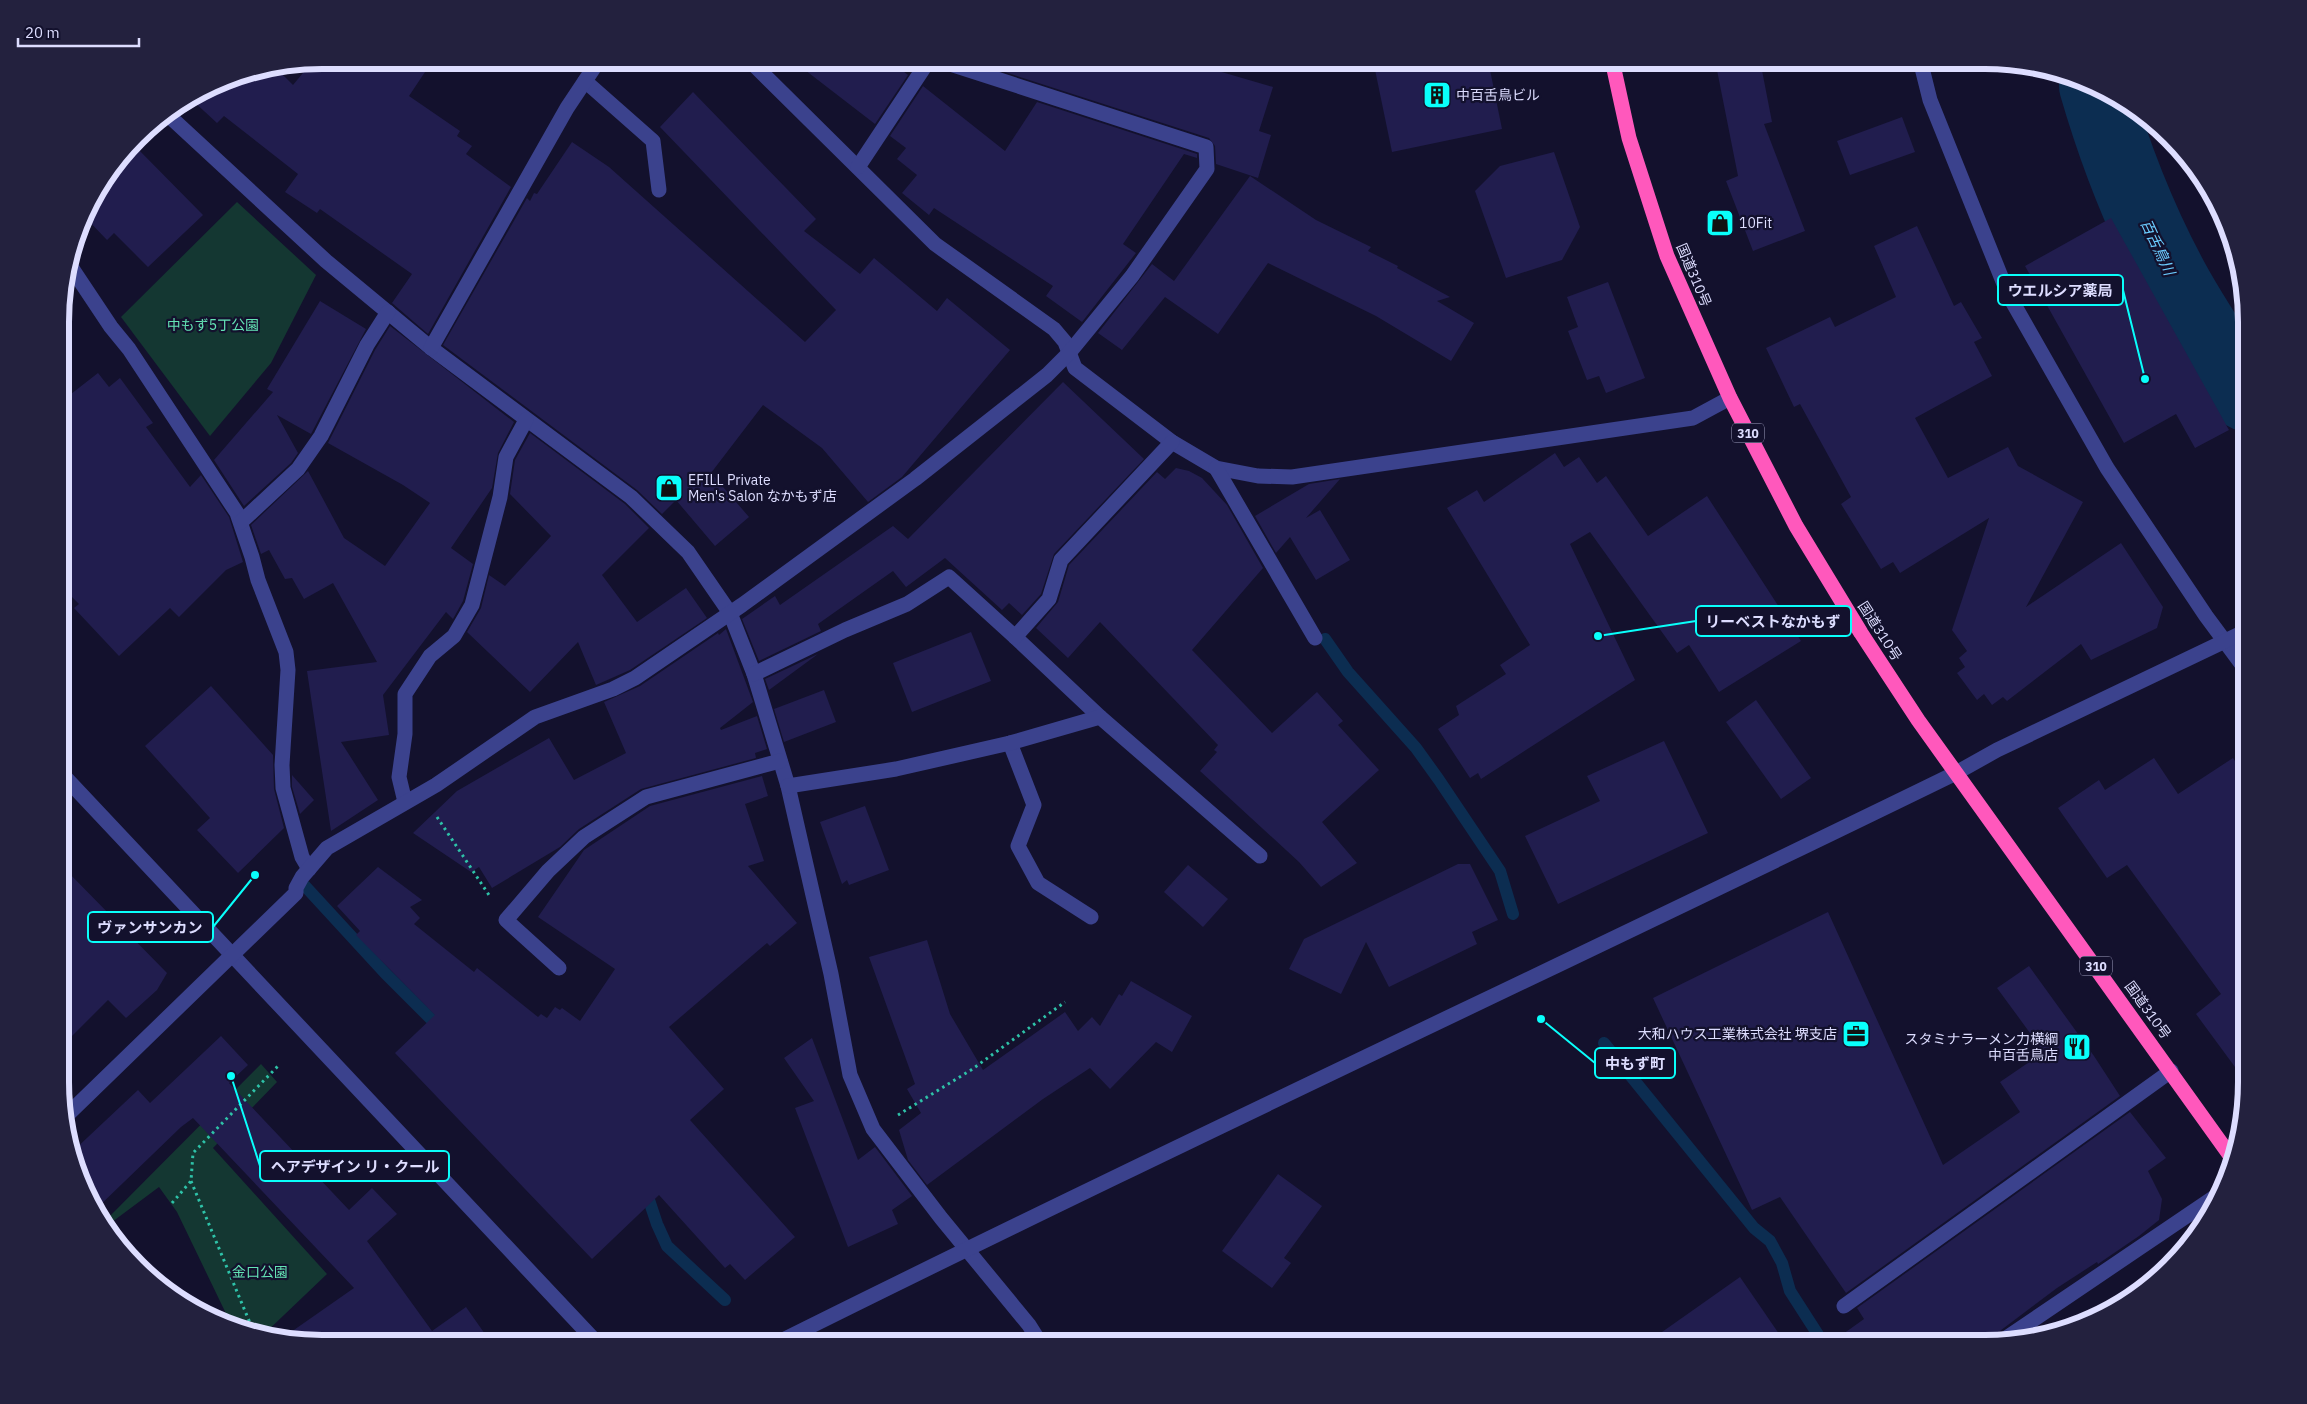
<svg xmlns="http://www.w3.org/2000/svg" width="2307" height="1404" font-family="'IBM Plex Sans','Noto Sans JP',sans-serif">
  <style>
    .green { fill: #143732 }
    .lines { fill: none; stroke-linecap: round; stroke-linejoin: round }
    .stream { stroke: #0c2d51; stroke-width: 12 }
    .river { stroke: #0c2d51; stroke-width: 72 }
    .building { fill: #211d4e }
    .path { stroke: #2ec2a8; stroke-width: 3; stroke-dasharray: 2.5 4; stroke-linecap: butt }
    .minor { stroke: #3b428d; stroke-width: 15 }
    .highway { stroke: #ff58bc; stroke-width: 15 }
    .labels { text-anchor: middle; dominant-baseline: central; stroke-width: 4.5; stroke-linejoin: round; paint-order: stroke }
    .shield { fill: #13112d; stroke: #a0a0c0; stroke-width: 1 }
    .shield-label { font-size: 12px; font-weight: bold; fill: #ddf }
    .poi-label { font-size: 14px; fill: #ddf; stroke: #13112d; text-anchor: start }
    .street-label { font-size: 14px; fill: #ddf; stroke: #13112d }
    .park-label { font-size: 14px; fill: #64e4b5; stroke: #13112d }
    .water-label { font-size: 15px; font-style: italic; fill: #6bccff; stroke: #13112d }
    .rim { fill: none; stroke: #ddf; stroke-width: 6 }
    .leader { fill: none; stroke: #09fffb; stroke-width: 2 }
    .callout-dot { fill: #09fffb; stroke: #13112d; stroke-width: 2 }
    .callout { fill: #13112d; stroke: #09fffb; stroke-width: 2 }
    .callout-label { font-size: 15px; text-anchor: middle; font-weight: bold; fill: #ddf }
  </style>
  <rect width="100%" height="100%" fill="#13112d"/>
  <!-- green -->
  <g class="green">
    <polygon points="237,202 316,275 271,363 210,436 121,317"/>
    <polygon points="261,1064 277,1082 213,1148 327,1274 262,1336 232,1326 177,1212 159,1187 108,1225 106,1230 102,1224"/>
  </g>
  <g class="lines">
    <!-- stream -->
    <g class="stream">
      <polyline points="1325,639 1348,672 1416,748 1439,780 1500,871 1513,914"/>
      <polyline points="305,886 385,973 443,1031"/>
      <polyline points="1604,1043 1754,1228 1770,1241 1782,1263 1790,1291 1824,1344"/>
      <polyline points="645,1188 657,1224 667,1246 725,1300"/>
    </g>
    <!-- river -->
    <path class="river" d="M2095,86C2115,155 2142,224 2177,287C2198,324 2222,360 2246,395"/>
  </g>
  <!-- building -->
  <g class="building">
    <polygon points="322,60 433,60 409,96 460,131 457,136 472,146 466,154 511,187 428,334 392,303 412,274 320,209 317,213 285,192 298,174 224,116 217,123 191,99 222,80 277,69 293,85 312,62"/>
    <polygon points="792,60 889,60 908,75 875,124"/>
    <polygon points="990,60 1210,60 1208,68 1273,87 1259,131 1271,135 1258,178 1216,164 1215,146 1209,138 989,67"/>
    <polygon points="1373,60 1488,60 1502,129 1392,152"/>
    <polygon points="1715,60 1760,60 1772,122 1764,124 1805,231 1753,251 1726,181 1738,176"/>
    <polygon points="923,86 1005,151 1037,102 1197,154 1197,158 1184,154 1123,244 1136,253 1082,322 1046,296 1053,286 934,208 929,215 902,193 917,175 897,159 906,148 890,136"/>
    <polygon points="693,92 816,219 804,231 860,274 874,258 937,311 947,298 1010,350 902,477 868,502 822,448 763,405 711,473 749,517 715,546 676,500 662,514 637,490 443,345 527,198 530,201 534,193 537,194 572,142 609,167 805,342 836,310 660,127"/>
    <polygon points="1902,117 1915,152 1850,175 1837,141"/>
    <polygon points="134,145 203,215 148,267 114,233 107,240 84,216 87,206"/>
    <polygon points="1554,152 1580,227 1562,260 1506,278 1475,191 1500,166"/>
    <polygon points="1250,176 1316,220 1371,247 1368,251 1398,266 1397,268 1450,297 1437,301 1474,323 1451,361 1376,316 1268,263 1218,334 1165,297 1122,350 1098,333 1152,264 1174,281"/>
    <polygon points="2111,218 2229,430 2195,448 2176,414 2124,443 2025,266"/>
    <polygon points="1917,226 1954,306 1961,302 1982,338 1974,342 1992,376 1915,418 1948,478 2008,447 2018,466 2083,502 2026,607 2121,543 2163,607 2157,628 2091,660 2081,644 2007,701 2003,697 1992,705 1984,694 1977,700 1957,673 1965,667 1959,658 1967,651 1952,630 1989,518 1900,573 1893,562 1881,569 1841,504 1851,497 1800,404 1794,407 1766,348 1830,317 1835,327 1896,297 1874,246"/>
    <polygon points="1608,282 1645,378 1606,393 1599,376 1587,380 1568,331 1578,327 1567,297"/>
    <polygon points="320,301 366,329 311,434 277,415 298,453 291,463 244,506 214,460 273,392 267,389"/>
    <polygon points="390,326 514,422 498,453 492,488 451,548 473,564 463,601 453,619 446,612 383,695 389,735 341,742 378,800 331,831 307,671 377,662 333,583 304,599 292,578 285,579 269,550 261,554 251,525 308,471 344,538 385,566 430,503 403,485 328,443 375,350"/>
    <polygon points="98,373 109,387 120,378 153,423 146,427 190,487 201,475 229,517 243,562 226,570 179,617 170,608 119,656 74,608 79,604 62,587 62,401"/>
    <polygon points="1063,382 1144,459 1054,554 1041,594 1022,615 1009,603 1002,610 945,558 906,587 893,571 818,624 821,631 759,661 742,619 775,596 780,605 893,526 908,539"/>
    <polygon points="530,433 625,504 649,528 602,575 637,622 686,588 707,618 630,670 596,685 578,642 530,692 467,632 481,608 489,575 505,586 551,536 510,494 515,460"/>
    <polygon points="1555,453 1564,467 1579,457 1597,483 1606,476 1648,536 1707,496 1801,641 1719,692 1689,645 1677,653 1590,532 1570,544 1635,680 1481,779 1478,773 1470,778 1438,729 1459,715 1456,706 1506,674 1500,665 1530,645 1447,508 1477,490 1484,502"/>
    <polygon points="1176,468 1189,471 1202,478 1227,505 1263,568 1192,650 1272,733 1317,692 1343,721 1338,725 1379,770 1322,822 1357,863 1321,887 1299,862 1200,771 1217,752 1214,750 1218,745 1100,622 1068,658 1036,628 1058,602 1069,565 1157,472 1165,479"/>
    <polygon points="1340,479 1306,518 1320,510 1350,560 1316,580 1290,537 1276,553 1255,516 1309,484"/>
    <polygon points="726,629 753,702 720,728 721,730 757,716 767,749 755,753 756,758 641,789 579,829 560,847 492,888 479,867 471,872 413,833 457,791 549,738 574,780 626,753 604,702 640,686 718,633 719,635"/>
    <polygon points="971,632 991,681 912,712 893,663"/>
    <polygon points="818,654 769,690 765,679"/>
    <polygon points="211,686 273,755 274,789 284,828 238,873 197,830 210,818 145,746"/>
    <polygon points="824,690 836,722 784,742 774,709"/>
    <polygon points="1756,700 1811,778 1781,799 1726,722"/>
    <polygon points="1664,741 1708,833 1558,904 1525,836 1600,801 1587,776"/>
    <polygon points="2154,758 2178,794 2233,758 2246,778 2246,1082 2196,1014 2221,994 2127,865 2107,878 2058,808 2099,780 2105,790"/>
    <polygon points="292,775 314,800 300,814 292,787"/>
    <polygon points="762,776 768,796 745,804 764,861 748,866 797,923 770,946 767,943 669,1027 724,1089 690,1120 795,1237 745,1280 730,1264 725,1268 659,1195 592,1259 395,1053 435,1015 356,935 360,931 337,906 378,867 422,900 410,907 420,918 414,924 474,972 477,968 538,1017 541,1014 547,1018 555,1007 560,1010 562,1008 580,1021 615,969 538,917 584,850 650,806"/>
    <polygon points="865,806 889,870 849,885 847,880 842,884 820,822"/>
    <polygon points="1458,864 1470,864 1498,920 1472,932 1477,944 1389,987 1366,942 1341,994 1289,969 1304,939"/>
    <polygon points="1188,865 1228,899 1203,927 1164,892"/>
    <polygon points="62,866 167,973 157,990 126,1018 108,1000 62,1046"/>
    <polygon points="1828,912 1943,1165 2020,1112 2000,1082 2044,1052 1997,988 2029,966 2094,1056 2120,1096 1846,1293 1780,1197 1752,1210 1653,998"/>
    <polygon points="927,940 950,1014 983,1070 1065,1012 1078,1031 1092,1017 1100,1026 1119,994 1122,996 1131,981 1192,1016 1172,1052 1156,1042 1110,1089 1090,1068 1043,1099 927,1185 908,1160 899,1130 921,1113 907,1089 915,1084 869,957"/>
    <polygon points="221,1036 248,1065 229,1083 349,1210 372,1188 397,1214 367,1241 432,1331 466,1307 492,1344 321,1344 281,1339 354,1288 193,1118 181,1127 95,1210 74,1166 71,1153 138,1090 150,1103"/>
    <polygon points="812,1038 858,1160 875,1147 912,1196 892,1210 898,1224 848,1247 795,1108 814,1101 784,1058"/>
    <polygon points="2130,1112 2166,1158 2148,1171 2162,1199 2159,1220 2139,1236 2098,1264 2097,1262 2057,1288 1984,1343 1829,1344 1864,1319 1857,1308"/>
    <polygon points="1278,1174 1322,1206 1284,1258 1291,1263 1272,1288 1222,1251"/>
    <polygon points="1740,1277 1786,1344 1645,1344"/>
  </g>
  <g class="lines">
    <!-- path -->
    <g class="path">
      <polyline points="437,817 489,895"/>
      <polyline points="898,1115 971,1070 1065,1002"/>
      <polyline points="191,1181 255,1335"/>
      <polyline points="172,1203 191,1181 193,1153 279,1065"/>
    </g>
    <!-- minor -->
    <g class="minor">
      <polyline points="749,60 935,244 1054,329 1065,342 1075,368 1172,442 1216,468 1258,476 1292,477 1693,418 1730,398"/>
      <polyline points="1920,60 1930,100 2008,294 2107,468 2206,616 2246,670"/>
      <polyline points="585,81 653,141 659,190"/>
      <polyline points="167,114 326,261 431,348 631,497 688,552 730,613 754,674 788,786 831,974 850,1075 873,1129 941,1218 1029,1325 1041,1344"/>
      <polyline points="858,167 929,60"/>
      <polyline points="69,264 111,327 129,349 237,513 252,557 258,580 286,652 288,670 282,765 283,788 302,857 309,869"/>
      <polyline points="431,348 567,108 599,60"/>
      <polyline points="1216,468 1315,638"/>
      <polyline points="241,522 298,469 321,436 367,345 388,312"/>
      <polyline points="1015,637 1100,717"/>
      <polyline points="754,674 845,630 907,604 949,577 1015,637 1049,599 1061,560 1172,442"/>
      <polyline points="1010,743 1034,805 1018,846 1038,883 1091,917"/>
      <polyline points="62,774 598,1344"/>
      <polyline points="788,786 896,769 1010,743 1100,717 1260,856"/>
      <polyline points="405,802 399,777 405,734 405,694 430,656 454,636 472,605 500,497 506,457 526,420"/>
      <polyline points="559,968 506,920 548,871 584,837 646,797 780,761"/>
      <polyline points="63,1119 296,893 296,888 302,877 327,848 436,785 535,717 613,689 635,678 742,605 915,479 1047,375 1069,353 1132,276 1207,169 1206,147 938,60"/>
      <polyline points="1844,1306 2171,1071"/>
      <polyline points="1999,1343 2222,1192"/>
      <path d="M775,1344C1166,1149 1563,965 1956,773L1997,750L2246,631"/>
    </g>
    <!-- highway -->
    <polyline class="highway" points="1612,60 1629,138 1667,256 1730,398 1796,526 1861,633 1918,720 2234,1161"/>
  </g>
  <!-- icons -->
  <defs>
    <symbol id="building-square" viewBox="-11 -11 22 22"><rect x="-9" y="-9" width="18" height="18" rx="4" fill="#09fffb" stroke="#13112d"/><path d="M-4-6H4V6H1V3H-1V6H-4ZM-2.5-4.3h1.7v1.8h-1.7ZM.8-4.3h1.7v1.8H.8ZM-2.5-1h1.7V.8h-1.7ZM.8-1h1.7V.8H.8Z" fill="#111"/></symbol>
    <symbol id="shop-square" viewBox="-11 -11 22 22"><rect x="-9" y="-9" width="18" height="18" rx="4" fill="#09fffb" stroke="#13112d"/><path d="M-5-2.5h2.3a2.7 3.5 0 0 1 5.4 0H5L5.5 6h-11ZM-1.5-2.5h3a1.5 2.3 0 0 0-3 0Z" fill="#111"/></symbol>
    <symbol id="office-square" viewBox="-11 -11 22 22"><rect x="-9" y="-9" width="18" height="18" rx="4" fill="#09fffb" stroke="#13112d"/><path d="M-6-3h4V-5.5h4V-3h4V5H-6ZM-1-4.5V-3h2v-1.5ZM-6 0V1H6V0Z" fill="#111"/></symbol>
    <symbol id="restaurant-square" viewBox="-11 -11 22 22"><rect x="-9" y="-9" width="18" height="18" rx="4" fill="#09fffb" stroke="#13112d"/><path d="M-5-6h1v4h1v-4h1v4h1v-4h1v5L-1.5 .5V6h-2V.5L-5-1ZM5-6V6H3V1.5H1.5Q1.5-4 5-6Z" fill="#111"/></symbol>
  </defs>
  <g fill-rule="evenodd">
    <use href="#building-square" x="1421" y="79" width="32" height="32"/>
    <use href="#shop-square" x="1704" y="207" width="32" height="32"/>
    <use href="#shop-square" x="653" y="472" width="32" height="32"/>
    <use href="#office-square" x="1840" y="1018" width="32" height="32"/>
    <use href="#restaurant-square" x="2061" y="1031" width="32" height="32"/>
  </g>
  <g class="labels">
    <!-- shield labels -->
    <g class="shield">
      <rect x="1732" y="423.5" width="32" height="19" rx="4"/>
      <rect x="2080" y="956.5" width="32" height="19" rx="4"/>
    </g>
    <g class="shield-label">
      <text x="1748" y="433">310</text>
      <text x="2096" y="966">310</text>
    </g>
    <!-- poi labels -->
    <g class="poi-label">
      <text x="1456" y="95">中百舌鳥ビル</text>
      <text x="1739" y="223">10Fit</text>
      <text x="688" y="480">EFILL Private<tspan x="688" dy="16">Men's Salon なかもず店</tspan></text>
      <text x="1837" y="1034" text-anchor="end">大和ハウス工業株式会社 堺支店</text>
      <text x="2058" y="1039" text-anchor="end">スタミナラーメン力横綱<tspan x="2058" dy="16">中百舌鳥店</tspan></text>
    </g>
    <!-- street labels -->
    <g class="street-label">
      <text transform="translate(1694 275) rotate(67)">国道310号</text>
      <text transform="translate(1880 631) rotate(57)">国道310号</text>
      <text transform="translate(2148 1010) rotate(54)">国道310号</text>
    </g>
    <!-- park labels -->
    <g class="park-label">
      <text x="213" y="325">中もず5丁公園</text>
      <text x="260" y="1272">金口公園</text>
    </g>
    <!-- water labels -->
    <g class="water-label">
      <text transform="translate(2158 247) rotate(65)">百舌鳥川</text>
    </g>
  </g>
  <!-- crop -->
  <path d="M0 0H2307V1404H0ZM322 69H1985A253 253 0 0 1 2238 322V1082A253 253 0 0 1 1985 1335H322A253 253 0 0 1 69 1082V322A253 253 0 0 1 322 69Z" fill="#23213e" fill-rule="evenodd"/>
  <path class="rim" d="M322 69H1985A253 253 0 0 1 2238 322V1082A253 253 0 0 1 1985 1335H322A253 253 0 0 1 69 1082V322A253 253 0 0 1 322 69Z"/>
  <!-- callouts -->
  <path class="leader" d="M2145 379L2123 290M1598 636L1696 621M255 875L213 927M1541 1019L1595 1063M231 1076L260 1166"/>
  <g class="callout-dot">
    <circle cx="2145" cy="379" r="5"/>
    <circle cx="1598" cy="636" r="5"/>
    <circle cx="255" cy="875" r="5"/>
    <circle cx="1541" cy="1019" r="5"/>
    <circle cx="231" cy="1076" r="5"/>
  </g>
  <g class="callout">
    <rect x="1998" y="275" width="125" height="30" rx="5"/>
    <rect x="1696" y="606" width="155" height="30" rx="5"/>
    <rect x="88" y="912" width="125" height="30" rx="5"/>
    <rect x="1595" y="1048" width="80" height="30" rx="5"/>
    <rect x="260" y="1151" width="189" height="30" rx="5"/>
  </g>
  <g class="callout-label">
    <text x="2060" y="296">ウエルシア薬局</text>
    <text x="1773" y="627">リーベストなかもず</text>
    <text x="150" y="933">ヴァンサンカン</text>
    <text x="1635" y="1069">中もず町</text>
    <text x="355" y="1172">ヘアデザイン リ・クール</text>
  </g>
  <!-- scale -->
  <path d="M18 38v8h121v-8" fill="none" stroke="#ddddff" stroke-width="2.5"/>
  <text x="25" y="38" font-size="15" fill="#ddddff" stroke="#13112d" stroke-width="4" paint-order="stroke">20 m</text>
</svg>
